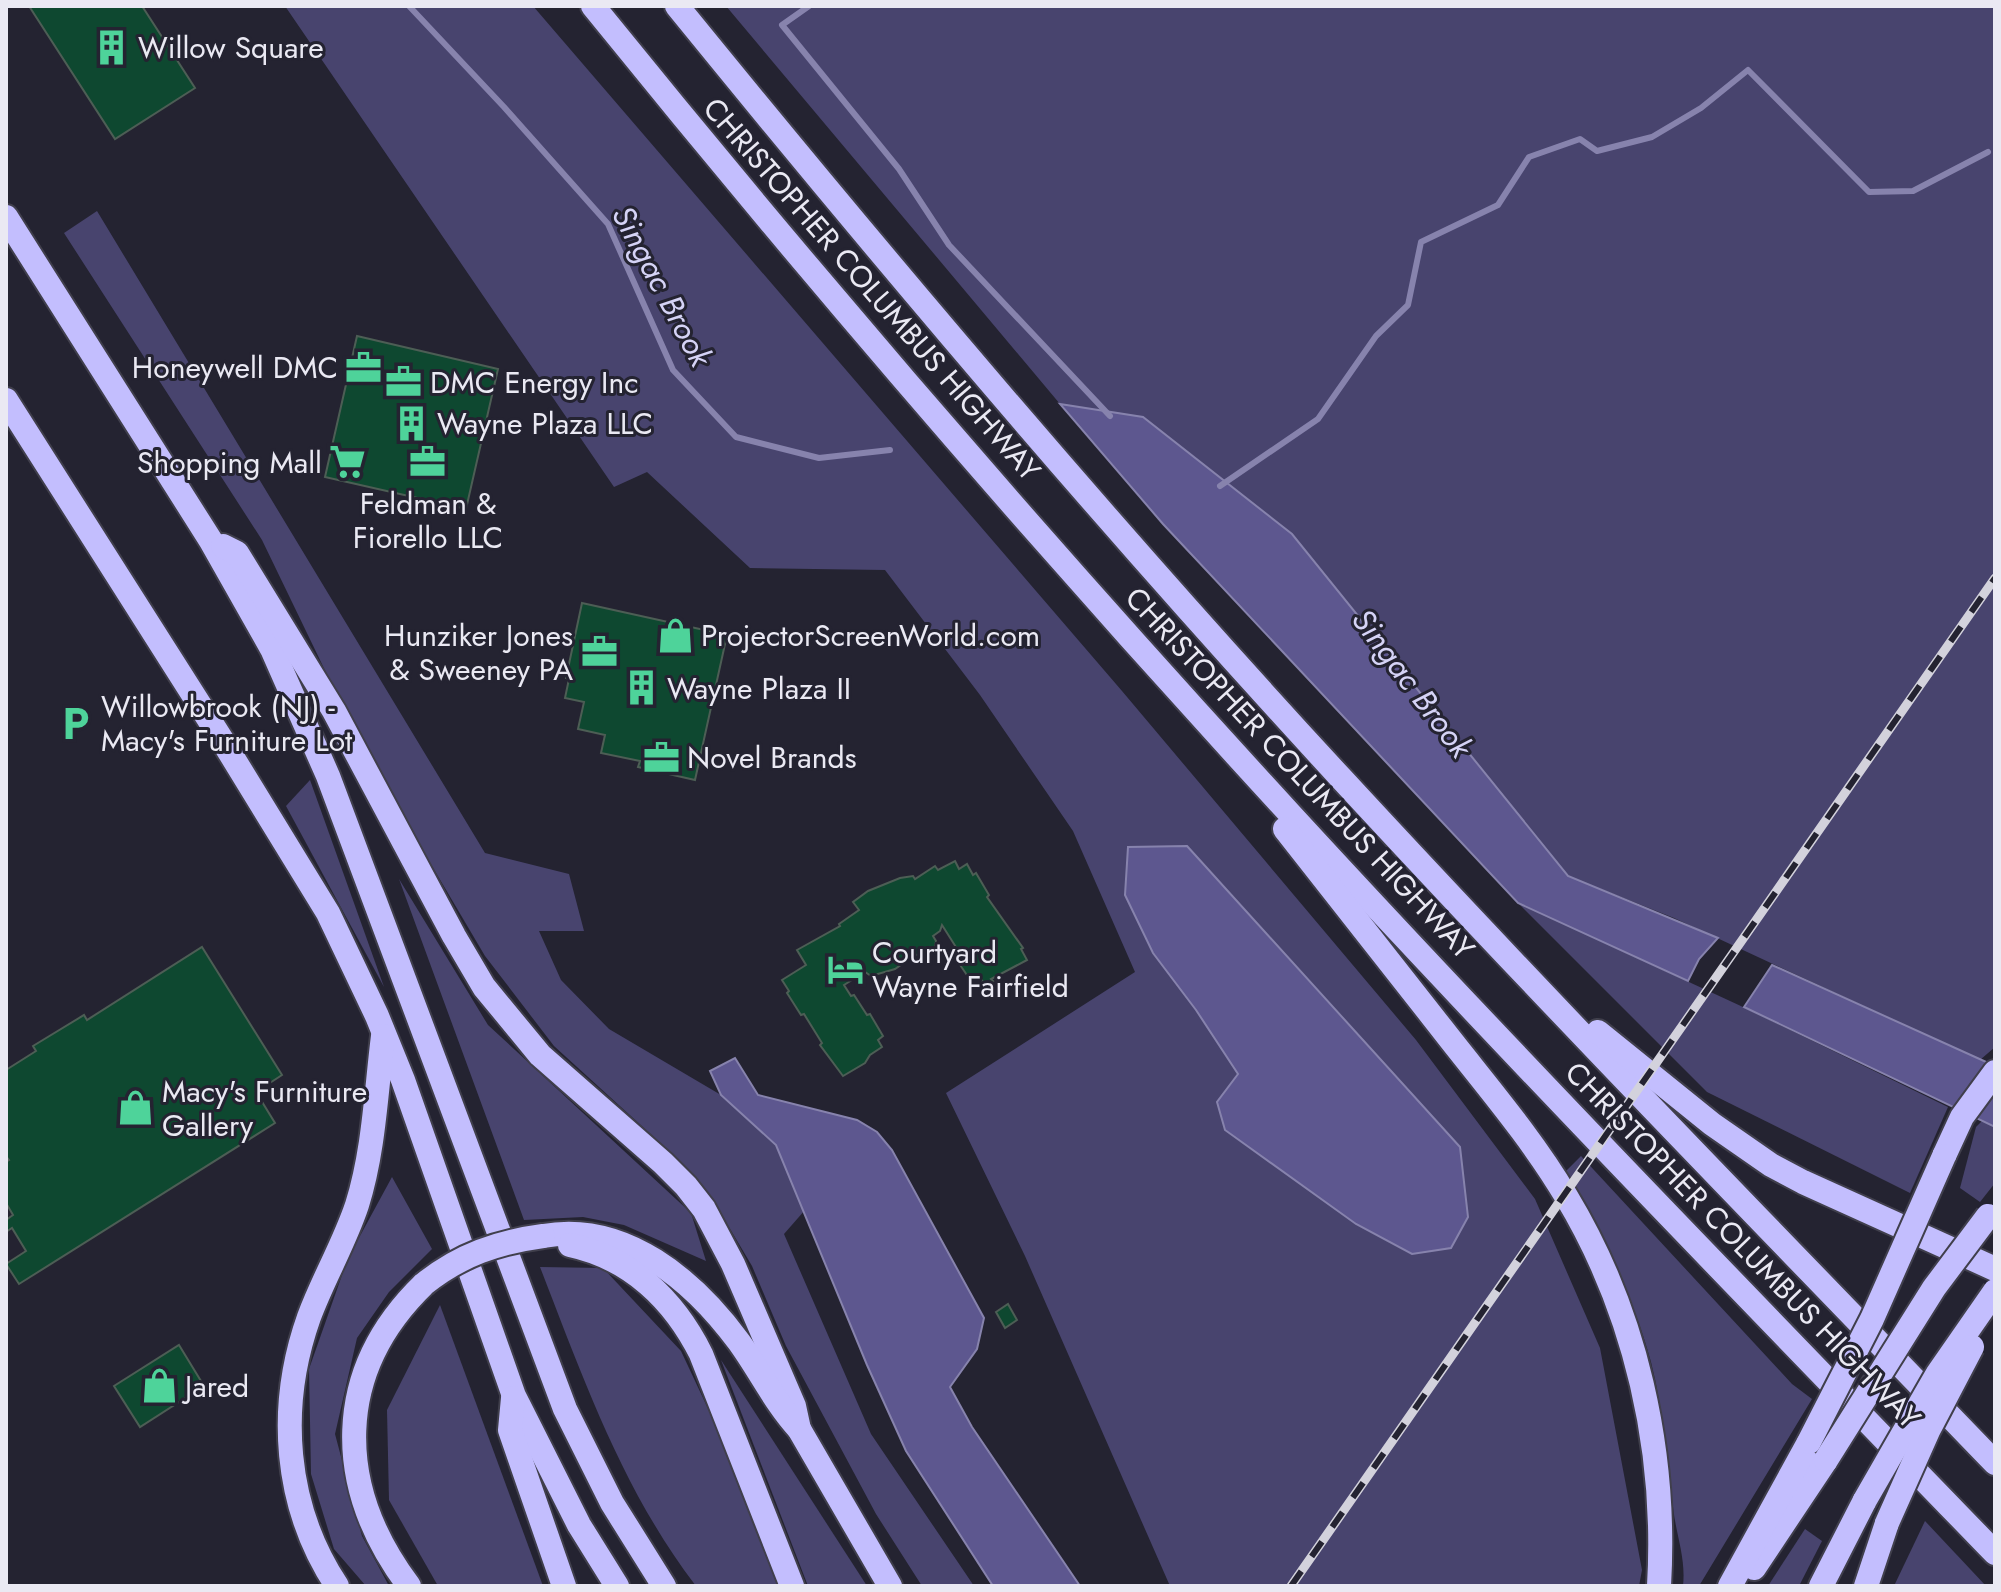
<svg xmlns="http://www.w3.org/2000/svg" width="2001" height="1592" font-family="Jost,sans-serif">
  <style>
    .green { fill: #48446e; fill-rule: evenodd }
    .water { fill: #5d578f; stroke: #8783ad; stroke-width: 2 }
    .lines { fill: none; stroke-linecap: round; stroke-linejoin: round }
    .stream { stroke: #8783ad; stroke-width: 6 }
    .building { fill: #0e4830; stroke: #4d5e55; stroke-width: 2 }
    .highway-casing { stroke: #403f4c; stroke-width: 28 }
    .highway { stroke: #c3befe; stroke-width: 24 }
    .rail-casing { stroke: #d3d2dc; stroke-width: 9 }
    .rail { stroke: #242331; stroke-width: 6; stroke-dasharray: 18; stroke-linecap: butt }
    .highway-bridge-casing { stroke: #403f4c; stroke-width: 28; stroke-linecap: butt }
    .highway-bridge { stroke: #c3befe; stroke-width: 24 }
    .labels { text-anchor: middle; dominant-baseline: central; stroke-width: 6; stroke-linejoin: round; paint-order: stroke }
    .poi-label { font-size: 30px; fill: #eae9f3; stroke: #242331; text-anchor: start }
    .street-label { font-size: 30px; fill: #eae9f3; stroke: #242331 }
    .water-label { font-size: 32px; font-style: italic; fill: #d5d3f6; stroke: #242331 }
  </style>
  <rect width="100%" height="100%" fill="#242331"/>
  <!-- green -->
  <g class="green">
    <path d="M285,6H533L1122,691L1416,1040L1535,1199L1600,1348L1642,1570L1639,1586H1170L1025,1256L946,1093L1135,972L1073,831L980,695L885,570L750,568L647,472L614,487ZM1153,953L1451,1248L1411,1254L1356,1224L1217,1102L1238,1074L1196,1010Z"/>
    <polygon points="726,6 1995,6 1995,1047 1980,1060 1674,918 1568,876 1292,534 1143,417 1060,404"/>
    <polygon points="97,211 485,853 569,874 584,931 539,931 561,980 609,1029 721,1095 776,1145 805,1210 784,1234 871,1434 974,1586 922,1586 876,1514 786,1346 752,1266 710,1195 678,1159 554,1046 485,956 363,749 262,540 64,233"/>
    <polygon points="310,780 384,987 286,806"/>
    <polygon points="399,879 488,1025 691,1213 706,1261 624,1225 583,1217 524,1220"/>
    <polygon points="1518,903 1743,1007 1948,1107 1910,1193 1707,1092"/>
    <polygon points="1982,1121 1995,1127 1995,1183 1980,1202 1960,1188 1976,1127"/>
    <path d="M1581,1156L1792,1384L1812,1399L1699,1586H1683C1686,1558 1676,1535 1673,1507C1667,1459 1663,1409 1651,1362C1633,1294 1599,1232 1566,1171Z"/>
    <polygon points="392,1177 432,1249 389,1292 357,1338 335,1434 362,1536 389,1586 366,1586 334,1549 311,1474 309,1369 348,1258"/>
    <path d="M540,1267L603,1268L681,1351L740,1477L779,1586H696C623,1491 583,1378 540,1267Z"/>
    <polygon points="440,1305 543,1586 438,1586 389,1500 387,1410"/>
    <polygon points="721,1360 867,1586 808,1586"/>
    <polygon points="1925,1521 1986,1586 1894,1586"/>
    <polygon points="1805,1529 1822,1541 1799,1586 1768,1586"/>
  </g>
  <!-- water -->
  <g class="water">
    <polygon points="1060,404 1143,417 1292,534 1568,876 1718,938 1699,959 1688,981 1518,903 1163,524"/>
    <polygon points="1187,846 1460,1147 1468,1217 1451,1248 1412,1254 1356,1224 1225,1130 1217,1102 1238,1074 1196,1010 1153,953 1125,895 1128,847"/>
    <polygon points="1772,965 1995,1066 1995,1127 1744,1007"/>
    <polygon points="735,1058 758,1095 857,1120 877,1132 892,1150 984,1318 977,1349 950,1387 972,1427 1080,1586 993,1586 906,1451 867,1365 776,1145 721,1095 710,1071"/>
  </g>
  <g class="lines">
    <!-- stream -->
    <g class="stream">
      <polyline points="409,6 504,107 608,224 673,370 736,437 819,458 890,450"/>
      <polyline points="809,6 782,25 899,169 949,245 1110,416"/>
      <polyline points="1220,486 1318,419 1376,336 1408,305 1421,242 1498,205 1529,157 1580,139 1597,151 1652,137 1701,108 1748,70 1869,192 1913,191 1988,152"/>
    </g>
  </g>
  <!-- building -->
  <g class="building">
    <polygon points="29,6 142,6 195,88 115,139"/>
    <polygon points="357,336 498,369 466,509 325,477"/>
    <polygon points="582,603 727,635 695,780 638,767 640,761 601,753 605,735 578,729 584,702 565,698 569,679 566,678"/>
    <polygon points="955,861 959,869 967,864 973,875 976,873 989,895 987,897 1023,948 1021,949 1027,960 991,979 993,981 986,986 979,976 971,981 956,959 961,955 942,925 940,931 933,936 936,941 934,953 915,955 912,951 910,953 912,957 895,969 871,976 865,972 844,985 851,996 854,995 867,1015 870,1014 883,1036 878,1040 882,1047 870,1055 865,1063 843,1076 820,1045 822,1043 804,1014 801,1015 787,993 789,991 782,980 806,965 797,950 840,926 839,924 859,910 853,902 868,891 900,878 913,876 915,879 935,866 938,870"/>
    <polygon points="202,947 282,1075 256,1092 275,1123 19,1284 6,1264 26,1251 12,1228 6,1232 6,1220 13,1215 6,1203 6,1162 9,1160 6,1156 6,1070 36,1051 33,1046 84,1015 87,1020"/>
    <polygon points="1008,1304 1017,1320 1005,1328 996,1312"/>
    <polygon points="179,1345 204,1386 140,1427 114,1386"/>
  </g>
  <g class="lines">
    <defs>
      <g id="highway">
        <path d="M593,6C817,283 1051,554 1292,816C1522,1066 1759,1309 1995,1553"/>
        <path d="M677,6C891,269 1110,528 1340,777C1555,1010 1776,1236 1995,1463"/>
        <polyline points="6,217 211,541 272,649 328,776 565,1409 612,1503 664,1586"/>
        <polyline points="6,400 222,740 328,913 377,1016 403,1080 514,1396 579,1525 617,1586"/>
        <polyline points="223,546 237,553 334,711 454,936 484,987 540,1055 663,1163 686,1186 704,1209 733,1264 794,1406 799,1429"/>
        <path d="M1285,829C1338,896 1390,963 1443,1030C1485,1084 1531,1137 1566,1196C1636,1312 1667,1451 1659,1586"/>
        <polyline points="1598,1032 1712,1124 1771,1165 1803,1182 1995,1269"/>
        <polyline points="1944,1156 1962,1117 1995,1072"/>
        <path d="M543,1236C625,1221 694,1281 739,1342C760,1371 775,1403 799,1429L890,1586"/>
        <path d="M570,1245C631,1258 674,1300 701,1354L792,1586"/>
        <polyline points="513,1398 510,1430 564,1586"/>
        <polyline points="1754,1568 1826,1460"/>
        <path d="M337,1586C284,1506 277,1407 309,1317C323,1279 344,1244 357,1205C374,1151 376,1092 383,1036"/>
        <path d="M409,1586C334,1486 333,1372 424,1284"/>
        <polyline points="1730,1586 1809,1442"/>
        <polyline points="1821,1586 1865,1500"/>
        <polyline points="1866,1586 1887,1523"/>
      </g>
    </defs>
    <!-- highway casing -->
    <use href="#highway" class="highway-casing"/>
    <!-- highway -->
    <use href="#highway" class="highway"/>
    <defs>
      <polyline id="rail" points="1291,1586 1995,578"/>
    </defs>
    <!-- rail casing -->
    <use href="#rail" class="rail-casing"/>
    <!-- rail -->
    <use href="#rail" class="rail"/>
    <defs>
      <g id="highway-bridge">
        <path d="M424,1284C460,1255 498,1242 543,1236"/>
        <polyline points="1809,1442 1872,1319 1944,1156"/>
        <polyline points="1826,1460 1934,1288 1988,1216"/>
        <polyline points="1865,1500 1938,1373 1995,1291"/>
        <polyline points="1887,1523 1928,1431 1972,1347"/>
      </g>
    </defs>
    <!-- highway-bridge casing -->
    <use href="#highway-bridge" class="highway-bridge-casing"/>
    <!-- highway-bridge -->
    <use href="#highway-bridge" class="highway-bridge"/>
  </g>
  <!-- icons -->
  <defs>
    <symbol id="building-bare" viewBox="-9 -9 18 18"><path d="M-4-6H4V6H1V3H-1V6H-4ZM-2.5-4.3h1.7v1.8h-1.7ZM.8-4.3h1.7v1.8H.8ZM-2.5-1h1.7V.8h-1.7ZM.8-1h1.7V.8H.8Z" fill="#4ed39a" stroke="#242331" stroke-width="2.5" paint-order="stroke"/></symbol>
    <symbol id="office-bare" viewBox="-9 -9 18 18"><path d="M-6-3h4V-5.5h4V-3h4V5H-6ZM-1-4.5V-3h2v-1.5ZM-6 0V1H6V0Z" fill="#4ed39a" stroke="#242331" stroke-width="2.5" paint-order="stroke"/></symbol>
    <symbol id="supermarket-bare" viewBox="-9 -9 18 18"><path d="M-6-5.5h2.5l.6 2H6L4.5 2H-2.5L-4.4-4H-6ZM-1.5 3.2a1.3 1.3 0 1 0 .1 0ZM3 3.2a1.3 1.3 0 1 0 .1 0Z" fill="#4ed39a" stroke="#242331" stroke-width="2.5" paint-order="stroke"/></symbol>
    <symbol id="shop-bare" viewBox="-9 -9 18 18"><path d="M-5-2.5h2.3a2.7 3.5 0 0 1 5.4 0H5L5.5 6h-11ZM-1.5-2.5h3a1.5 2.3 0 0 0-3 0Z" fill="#4ed39a" stroke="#242331" stroke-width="2.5" paint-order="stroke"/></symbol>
    <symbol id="parking-bare" viewBox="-9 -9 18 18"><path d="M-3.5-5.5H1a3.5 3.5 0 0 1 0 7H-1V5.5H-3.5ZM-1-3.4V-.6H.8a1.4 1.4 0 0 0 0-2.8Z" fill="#4ed39a" stroke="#242331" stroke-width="2.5" paint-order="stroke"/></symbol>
    <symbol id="hotel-bare" viewBox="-9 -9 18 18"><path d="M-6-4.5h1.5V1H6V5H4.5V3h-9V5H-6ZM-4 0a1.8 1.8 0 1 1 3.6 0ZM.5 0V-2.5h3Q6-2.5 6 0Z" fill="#4ed39a" stroke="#242331" stroke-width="2.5" paint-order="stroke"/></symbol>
  </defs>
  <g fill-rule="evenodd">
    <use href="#building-bare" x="86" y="22" width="51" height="51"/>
    <use href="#office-bare" x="338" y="342" width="51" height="51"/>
    <use href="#office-bare" x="378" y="356" width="51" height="51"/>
    <use href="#building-bare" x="386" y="398" width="51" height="51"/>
    <use href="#supermarket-bare" x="322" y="436" width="51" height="51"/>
    <use href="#office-bare" x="402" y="436" width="51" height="51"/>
    <use href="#shop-bare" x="650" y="610" width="51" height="51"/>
    <use href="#office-bare" x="574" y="626" width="51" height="51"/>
    <use href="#building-bare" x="616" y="662" width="51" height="51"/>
    <use href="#parking-bare" x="50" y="698" width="51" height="51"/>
    <use href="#office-bare" x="636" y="732" width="51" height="51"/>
    <use href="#hotel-bare" x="820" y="944" width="51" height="51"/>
    <use href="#shop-bare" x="110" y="1082" width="51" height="51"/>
    <use href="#shop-bare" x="134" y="1360" width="51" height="51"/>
  </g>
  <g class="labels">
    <!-- poi labels -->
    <g class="poi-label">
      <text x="138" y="47">Willow Square</text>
      <text x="338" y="367" text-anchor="end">Honeywell DMC</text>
      <text x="430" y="382">DMC Energy Inc</text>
      <text x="437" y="423">Wayne Plaza LLC</text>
      <text x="322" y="462" text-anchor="end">Shopping Mall</text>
      <text x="428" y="503" text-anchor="middle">Feldman &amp;<tspan x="428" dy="34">Fiorello LLC</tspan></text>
      <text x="573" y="635" text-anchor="end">Hunziker Jones<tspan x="573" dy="34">&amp; Sweeney PA</tspan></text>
      <text x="701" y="635">ProjectorScreenWorld.com</text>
      <text x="667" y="688">Wayne Plaza II</text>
      <text x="101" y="706">Willowbrook (NJ) -<tspan x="101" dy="34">Macy's Furniture Lot</tspan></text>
      <text x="687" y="757">Novel Brands</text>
      <text x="872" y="952">Courtyard<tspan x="872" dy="34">Wayne Fairfield</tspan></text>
      <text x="162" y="1091">Macy's Furniture<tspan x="162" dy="34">Gallery</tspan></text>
      <text x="185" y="1386">Jared</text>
    </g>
    <!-- street labels -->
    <g class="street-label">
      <text transform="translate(872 289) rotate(49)">CHRISTOPHER COLUMBUS HIGHWAY</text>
      <text transform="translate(1300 773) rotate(47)">CHRISTOPHER COLUMBUS HIGHWAY</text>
      <text transform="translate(1743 1245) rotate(46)">CHRISTOPHER COLUMBUS HIGHWAY</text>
    </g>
    <!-- water labels -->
    <g class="water-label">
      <text transform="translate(662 286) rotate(62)">Singac Brook</text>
      <text transform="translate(1412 683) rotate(53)">Singac Brook</text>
    </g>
  </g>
  <!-- border -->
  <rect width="2001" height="1592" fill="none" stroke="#eae9f3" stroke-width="16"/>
</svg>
